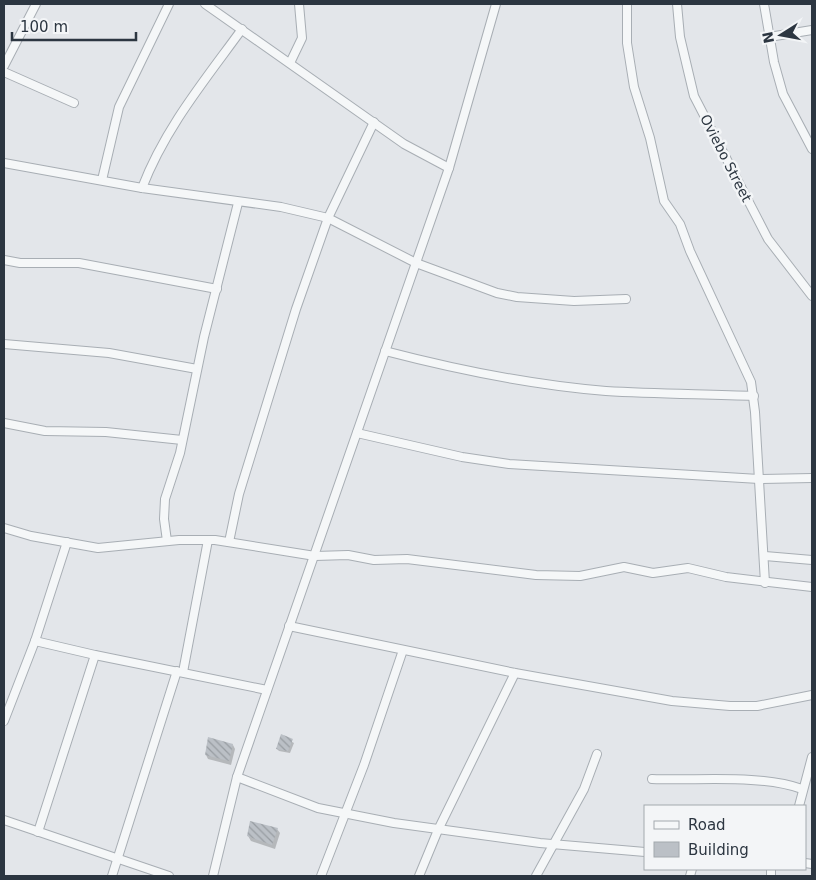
<svg xmlns="http://www.w3.org/2000/svg" width="816" height="880" font-family="'DejaVu Sans',sans-serif">
  <style>
    .shadow { fill: #0003 }
    .building { fill: url(#building-back-hatch) }
    .lines { fill: none; stroke-linecap: round; stroke-linejoin: round }
    .minor-casing { stroke: #a8aeb4; stroke-width: 10 }
    .minor { stroke: #f5f7f8; stroke-width: 8 }
    .labels { text-anchor: middle; dominant-baseline: central; stroke-width: 5; stroke-linejoin: round; paint-order: stroke }
    .street-label { font-size: 14px; fill: #2c3641; stroke: #f3f5f7 }
  </style>
  <defs>
    <pattern id="building-back-hatch" width="6" height="6" patternUnits="userSpaceOnUse" patternTransform="scale(1.25)"><rect width="6" height="6" fill="#bbc0c6"/><path d="M-1 5l2 2M0 0l6 6M5-1l2 2" fill="none" stroke="#989da2"/></pattern>
  </defs>
  <rect width="100%" height="100%" fill="#e3e6ea"/>
  <!-- shadow -->
  <g class="shadow">
    <polygon points="281,736 294,743 290,753 279,751 277,749"/>
    <polygon points="233,745 235,749 231,765 208,759 206,755"/>
    <polygon points="277,829 280,833 275,849 251,841 248,836"/>
  </g>
  <!-- building -->
  <g class="building">
    <polygon points="281,734 293,739 288,751 276,749"/>
    <polygon points="208,737 233,744 229,761 205,755"/>
    <polygon points="250,821 278,828 272,845 247,836"/>
  </g>
  <g class="lines">
    <defs>
      <g id="minor">
        <polyline points="205,4 404,144 449,168"/>
        <polyline points="627,4 627,43 634,87 650,138 664,201 680,224 690,251 751,382 755,412 765,583"/>
        <polyline points="677,4 680,37 694,96 768,239 812,296"/>
        <polyline points="764,4 774,62 783,94 812,149"/>
        <polyline points="769,37 812,30"/>
        <polyline points="290,63 302,38 299,4"/>
        <polyline points="4,66 36,4"/>
        <polyline points="4,72 74,103"/>
        <polyline points="4,163 142,188 281,207 328,218 416,263 497,293 517,297 574,301 626,299"/>
        <polyline points="102,180 119,107 169,4"/>
        <path d="M142,188C165,128 205,80 242,29"/>
        <polyline points="4,260 20,263 79,263 217,289"/>
        <polyline points="4,344 109,353 197,369"/>
        <path d="M385,351C458,370 531,385 606,391C655,394 705,394 754,396"/>
        <polyline points="4,423 45,431 106,432 182,440"/>
        <polyline points="357,433 462,457 509,464 759,479 812,478"/>
        <polyline points="4,528 31,536 98,548 179,540 215,540 315,556 348,555 374,560 407,559 536,575 580,576 624,567 653,573 688,568 726,577 812,587"/>
        <polyline points="167,541 164,519 165,499 180,453 204,337 238,203"/>
        <polyline points="229,542 239,494 296,309 328,218 374,122"/>
        <polyline points="765,556 812,560"/>
        <polyline points="289,626 515,673 672,701 730,706 757,706 812,695"/>
        <polyline points="35,641 95,655 267,690"/>
        <polyline points="183,672 208,540"/>
        <polyline points="4,721 35,641 67,542"/>
        <polyline points="237,777 318,808 394,823 540,843 645,852"/>
        <path d="M652,779C698,781 760,774 802,789"/>
        <polyline points="799,806 812,757"/>
        <polyline points="4,820 169,876"/>
        <polyline points="38,832 95,655"/>
        <polyline points="805,863 812,864"/>
        <polyline points="112,876 177,671"/>
        <polyline points="213,876 237,777 449,168 496,4"/>
        <polyline points="321,876 364,765 403,650"/>
        <polyline points="419,876 438,830 515,673"/>
        <polyline points="536,876 584,789 597,754"/>
        <polyline points="690,876 692,869"/>
        <polyline points="771,876 771,869"/>
      </g>
    </defs>
    <!-- minor casing -->
    <use href="#minor" class="minor-casing"/>
    <!-- minor -->
    <use href="#minor" class="minor"/>
  </g>
  <g class="labels">
    <!-- street labels -->
    <g class="street-label">
      <text transform="translate(726 158) rotate(63)">Oviebo Street</text>
    </g>
  </g>
  <!-- border -->
  <rect width="816" height="880" fill="none" stroke="#2c3641" stroke-width="10"/>
  <!-- legend -->
  <rect x="644" y="805" width="162" height="65" fill="#f3f5f7" stroke="#a3a9ae"/>
  <rect x="654" y="821" width="25" height="8" fill="#f5f7f8" stroke="#a3a9ae"/>
  <text x="688" y="830" font-size="15" fill="#2c3641">Road</text>
  <rect x="654" y="842" width="25" height="15" fill="#bbc0c6" stroke="#a3a9ae"/>
  <text x="688" y="855" font-size="15" fill="#2c3641">Building</text>
  <!-- north arrow -->
  <g transform="translate(781 35) rotate(259)" stroke="#f3f5f7" stroke-width="4" paint-order="stroke">
  <path d="M0-4L9 19L0 12L-9 19Z" fill="#2c3641"/>
  <text y="-8" font-size="14" font-weight="bold" text-anchor="middle" fill="#2c3641">N</text>
  </g>
  <!-- scale -->
  <path d="M12 32v8h124v-8" fill="none" stroke="#2c3641" stroke-width="2.5"/>
  <text x="20" y="32" font-size="15" fill="#2c3641" stroke="#f3f5f7" stroke-width="4" paint-order="stroke">100 m</text>
</svg>
